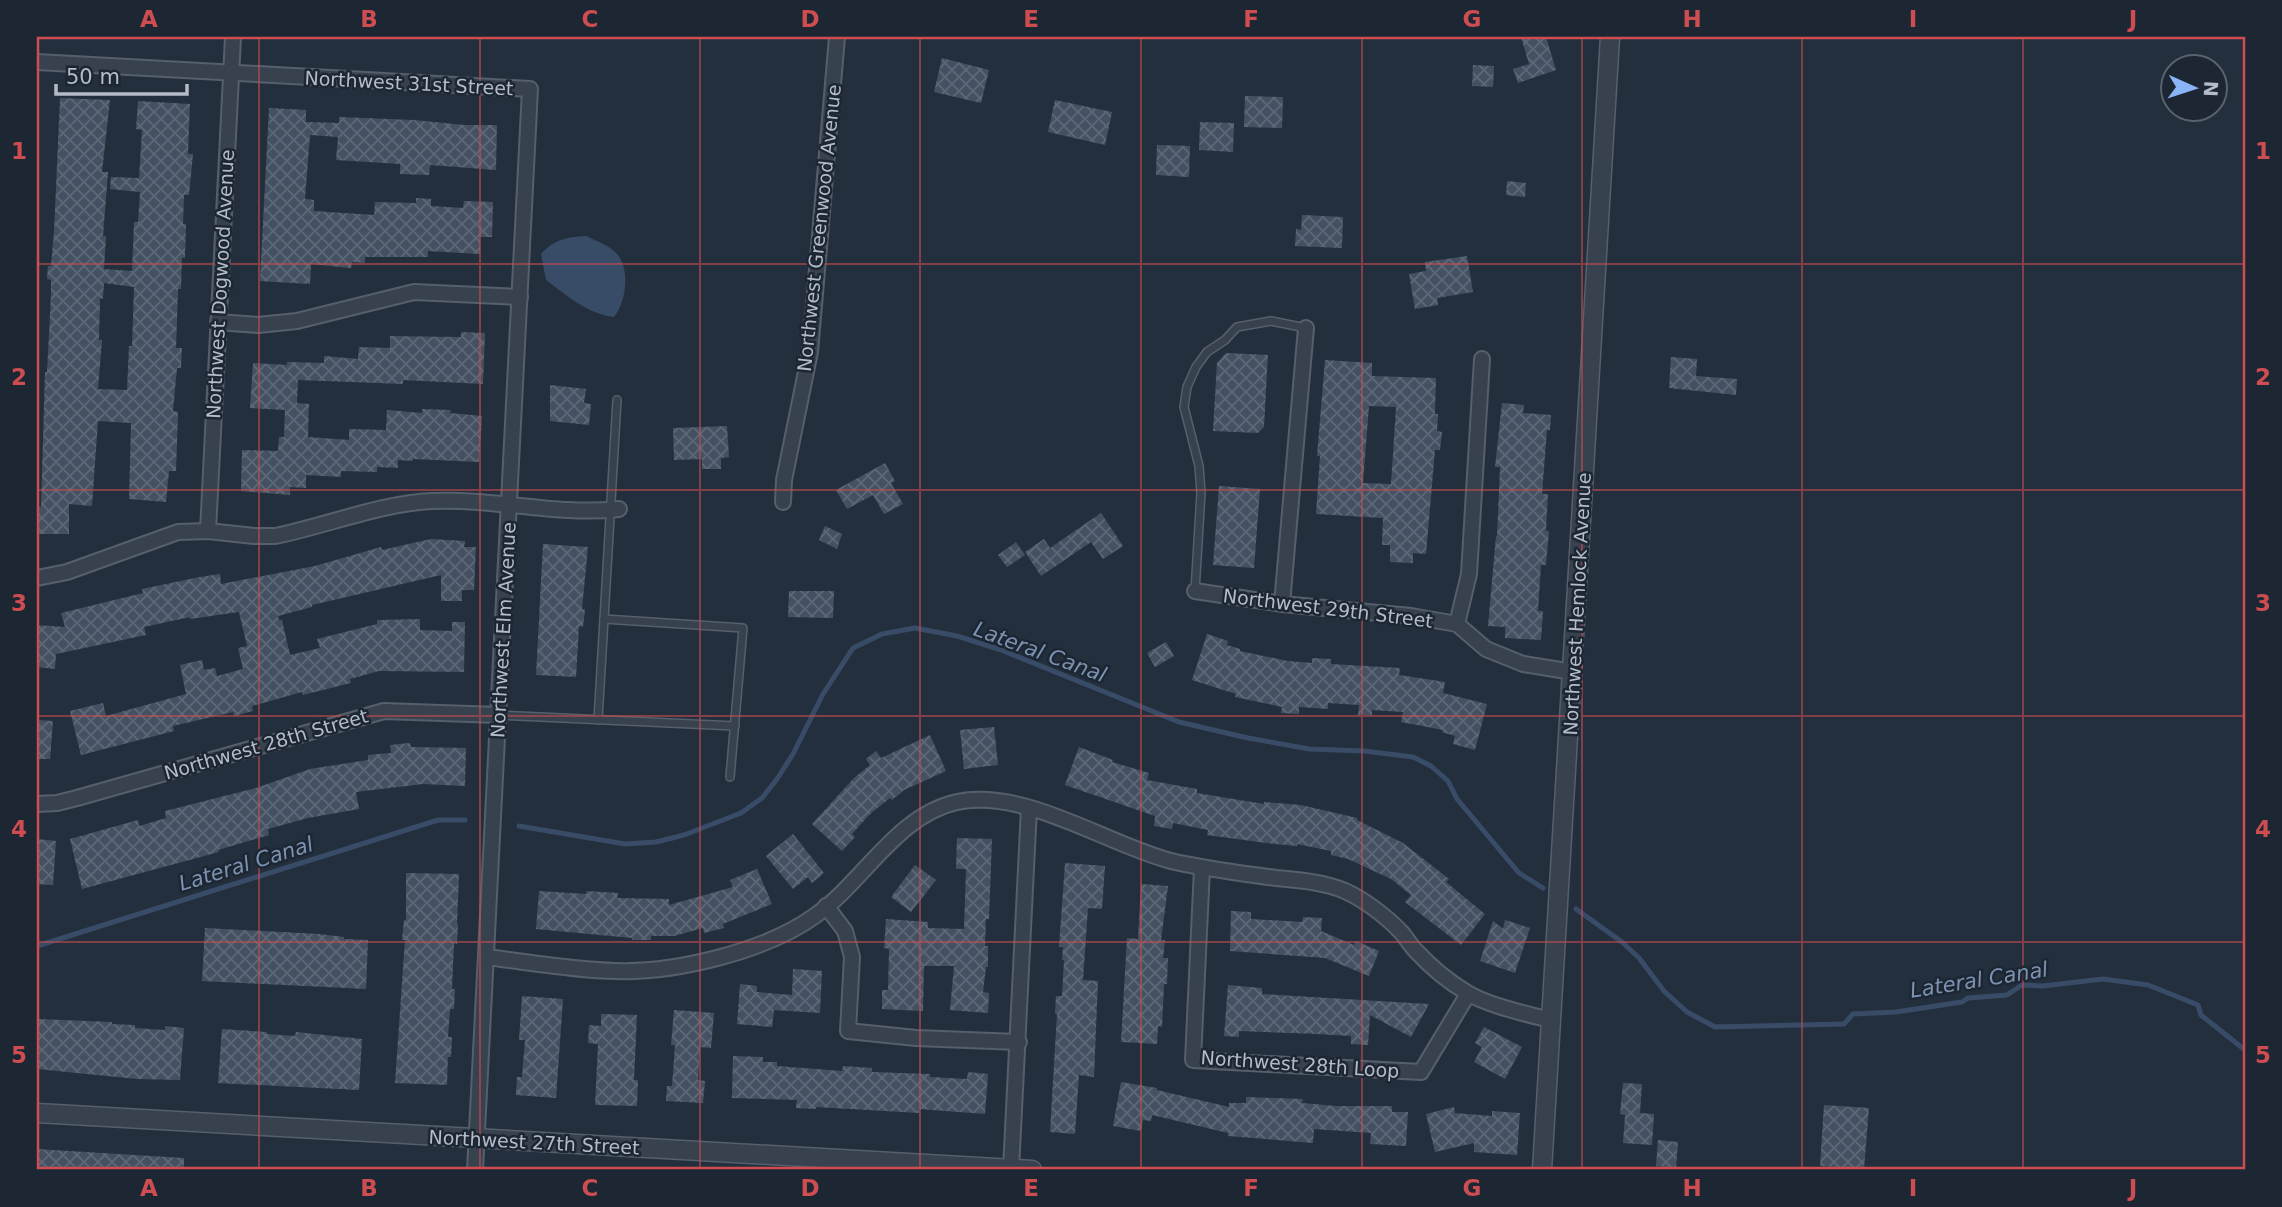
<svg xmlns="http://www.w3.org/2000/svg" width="2282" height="1207" font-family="'DejaVu Sans',sans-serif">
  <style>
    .water { fill: #394c67 }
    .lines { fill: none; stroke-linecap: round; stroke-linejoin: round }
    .stream { stroke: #394c67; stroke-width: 5 }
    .building { fill: url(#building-cross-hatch); fill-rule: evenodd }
    .service-casing { stroke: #565f6c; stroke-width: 10 }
    .minor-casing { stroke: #565f6c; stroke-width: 18 }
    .tertiary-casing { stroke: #565f6c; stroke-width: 21 }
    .service { stroke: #38414e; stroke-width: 7 }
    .minor { stroke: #38414e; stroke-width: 14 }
    .tertiary { stroke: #38414e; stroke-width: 18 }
    .grid { fill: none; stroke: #ce4d50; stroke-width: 2; stroke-opacity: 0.55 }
    .labels { text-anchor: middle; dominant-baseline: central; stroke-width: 5; stroke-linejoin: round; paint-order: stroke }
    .street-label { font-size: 19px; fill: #b4bcc9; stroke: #1d2633 }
    .water-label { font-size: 21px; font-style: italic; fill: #7c92b1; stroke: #1d2633 }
    .neatline { fill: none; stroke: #ce4d50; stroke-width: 2.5 }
    .grid-label { font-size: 23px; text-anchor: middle; font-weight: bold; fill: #ce4d50 }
  </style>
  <defs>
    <pattern id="building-cross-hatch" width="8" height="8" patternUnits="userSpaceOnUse" patternTransform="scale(1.75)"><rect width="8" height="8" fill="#455162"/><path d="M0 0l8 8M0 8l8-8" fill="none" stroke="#5d6877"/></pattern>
  </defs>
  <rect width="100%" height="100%" fill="#242f3e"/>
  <!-- water -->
  <path class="water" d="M586,236C596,241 609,245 616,253C631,268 626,302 614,317C588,314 567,296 546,280L541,254C555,239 567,237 586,236Z"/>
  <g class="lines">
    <!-- stream -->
    <g class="stream">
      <polyline points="519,826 625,844 656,842 684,835 741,813 762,798 777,779 793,754 823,694 853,648 882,634 915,628 957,636 1001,650 1179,722 1248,738 1309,749 1364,751 1413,757 1431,766 1448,781 1457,799 1519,873 1543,888"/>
      <polyline points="1576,909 1622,942 1639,958 1664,991 1687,1012 1715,1027 1844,1024 1853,1014 1896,1012 1962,1002 1968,998 2007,995 2022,985 2043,986 2103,979 2148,985 2198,1005 2201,1015 2245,1050"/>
      <polyline points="37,946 438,820 465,820"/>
    </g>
  </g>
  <!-- building -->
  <g class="building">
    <polygon points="1521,37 1546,37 1556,70 1518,83 1513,69 1529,64"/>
    <polygon points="942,58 989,70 981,103 934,92"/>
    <polygon points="1473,65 1494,66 1493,87 1472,86"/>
    <polygon points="1245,96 1283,97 1282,128 1244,127"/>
    <path d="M60,98L110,100L102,172H108L103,236H106L104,269L132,271L134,222H138L140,192L110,189L111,177L139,178L142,130L136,129L138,101L190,104L188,154H193L189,195H184L183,224H186L185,258H182L181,289H178L176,348H182L181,368H177L173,411L178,412L176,471H169L166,502L129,499L131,423L98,421L92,506L69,504V534H37V507H41L45,372H47L51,295V280L47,279L48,266H51L54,232ZM104,283L134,287L132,346H129L127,390L98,389L102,340H99L100,298L103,299Z"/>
    <polygon points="1055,100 1112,112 1105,145 1048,132"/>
    <polygon points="269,108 306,110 306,122 339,123 339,117 414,120 464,125 497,125 496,170 430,165 429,175 400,174 400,164 336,160 338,137 310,135 305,199 314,200 314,211 374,215 375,202 416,203 416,198 431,199 431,206 463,208 464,201 493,202 492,237 480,237 480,254 428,251 428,257 365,257 365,263 352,262 351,268 311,264 310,284 260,281"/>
    <polygon points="1200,122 1234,123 1233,152 1199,150"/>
    <polygon points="1157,145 1190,146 1189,177 1156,175"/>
    <polygon points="1507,181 1526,183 1525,197 1506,195"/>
    <polygon points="1302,215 1343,217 1342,248 1295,246 1296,229 1301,230"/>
    <polygon points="1467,256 1473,292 1437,298 1438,305 1415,309 1409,274 1426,271 1425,262"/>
    <polygon points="461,332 485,333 483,384 403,380 403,384 298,380 297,403 309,404 308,437 349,440 349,429 386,430 387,410 422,413 422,409 451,410 450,413 482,416 479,462 413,459 413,461 398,460 398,468 377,467 377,472 341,471 341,477 306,475 306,488 290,487 290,495 241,491 242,450 278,451 279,437 284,437 285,410 250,408 253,363 287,365 287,362 324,363 324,356 358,359 359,347 390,348 390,336 461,337"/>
    <polygon points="1226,353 1268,355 1264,427 1258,433 1213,431 1217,363"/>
    <polygon points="1671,357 1697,359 1696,376 1737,379 1736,395 1669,388"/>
    <path d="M1325,360L1372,363V376L1436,378L1435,414H1438L1437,431L1442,432L1440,450H1435L1426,554L1413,553V563L1390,562V545H1382L1383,518L1316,514L1320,456H1317ZM1369,406L1396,407L1391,484L1363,483Z"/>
    <polygon points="550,385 586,389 584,403 591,404 589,425 550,421"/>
    <polygon points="1502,403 1524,405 1523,413 1551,415 1550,430 1547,430 1542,494 1548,494 1546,531 1549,531 1546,565 1541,565 1538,611 1543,611 1541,640 1505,638 1505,627 1488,626 1496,536 1497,536 1500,467 1495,467"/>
    <polygon points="727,426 729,457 721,458 721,469 702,469 702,459 674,460 673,428"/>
    <polygon points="885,463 895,481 891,483 903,504 884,514 873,495 847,509 836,490"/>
    <polygon points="1219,486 1260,489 1254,568 1213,565"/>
    <polygon points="1101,513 1123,546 1103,559 1091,542 1041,576 1025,552 1044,539 1050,548"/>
    <polygon points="825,526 842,534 837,549 819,540"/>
    <polygon points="431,539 465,541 464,547 476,547 474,590 462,590 462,601 441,601 441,575 312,605 312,607 278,616 279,620 282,620 290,655 320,648 317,639 377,624 377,620 420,619 420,630 452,631 452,622 465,622 464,672 379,671 350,679 351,683 303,695 302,692 252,706 253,711 234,716 233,712 173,726 174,731 81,755 70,711 103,703 106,716 186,694 180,665 202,660 204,670 215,668 217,676 243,669 238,648 247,646 239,612 190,619 190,617 144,627 146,635 56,654 55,669 37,667 37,625 65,627 61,613 143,593 142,589 200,577 220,574 221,584 315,566 381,547 382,550"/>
    <polygon points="1016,542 1025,555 1007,567 998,555"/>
    <polygon points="543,544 588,547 582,609 585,609 583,627 579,626 576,677 536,675"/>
    <polygon points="789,591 834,591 833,618 788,617"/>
    <polygon points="1207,634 1228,641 1227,645 1240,649 1240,651 1288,661 1312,663 1312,658 1331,659 1331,664 1400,668 1399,675 1445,682 1443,693 1487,704 1475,750 1453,744 1455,736 1442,732 1443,730 1401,722 1403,712 1372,710 1372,715 1358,715 1359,705 1328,703 1328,709 1299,707 1299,714 1281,713 1282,707 1235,697 1236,694 1192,680"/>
    <polygon points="1166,642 1174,656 1155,667 1147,653"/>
    <polygon points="37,720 53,721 50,759 37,759"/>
    <polygon points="994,727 998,765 964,769 960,730"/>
    <polygon points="930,735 946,771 904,790 892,800 890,798 870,814 852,834 855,837 842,851 812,824 854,778 870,765 866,759 876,751 881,758"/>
    <polygon points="410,743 411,747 466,748 465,786 423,784 356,792 359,809 308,818 268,829 269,835 218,850 219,852 82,889 70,839 138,820 139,826 166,818 165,811 256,788 310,769 368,760 368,755 391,753 390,745"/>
    <polygon points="1079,747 1113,760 1112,762 1149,773 1147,780 1197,789 1197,793 1264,804 1264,802 1301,805 1357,818 1357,820 1403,843 1449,879 1446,882 1485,914 1461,945 1405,902 1411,895 1391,879 1348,859 1331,855 1331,851 1297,844 1297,846 1266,843 1207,835 1208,830 1173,823 1172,829 1154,826 1155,816 1065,785"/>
    <polygon points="793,834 824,873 812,883 808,877 793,889 766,856"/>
    <polygon points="957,838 992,839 989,919 986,919 985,946 988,946 988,967 986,967 983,992 989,993 988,1013 950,1010 954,966 924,966 923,1011 882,1009 882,990 888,990 889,949 884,948 886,919 928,922 928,928 964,929 966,869 956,869"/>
    <polygon points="37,839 56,841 53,885 37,884"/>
    <polygon points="1065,863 1105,866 1102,909 1088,908 1083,980 1098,981 1094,1077 1079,1075 1075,1134 1050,1132 1057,1014 1055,1013 1056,996 1062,996 1064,960 1062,960 1063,947 1059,947"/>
    <polygon points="915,865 936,880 911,912 891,897"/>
    <polygon points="757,869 772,904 723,924 724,928 704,933 703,928 674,936 651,936 651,940 632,940 632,938 536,929 539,891 586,894 587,891 618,893 617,898 669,899 669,905 733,887 730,880"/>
    <polygon points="406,873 459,874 457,924 458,924 457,944 454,943 452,989 455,989 454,1009 450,1009 448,1037 452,1037 451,1057 448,1057 447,1085 395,1083 405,940 402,940 404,920 406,920"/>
    <polygon points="1141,884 1168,886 1161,940 1165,940 1163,958 1168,958 1167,984 1164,984 1162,1027 1158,1026 1157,1044 1121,1042 1127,938 1138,939"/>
    <polygon points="1231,911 1251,912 1251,919 1302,922 1303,917 1322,918 1321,931 1354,945 1356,941 1379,951 1369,976 1325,958 1230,951"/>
    <polygon points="1505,920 1530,928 1515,973 1480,961 1493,921 1503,929"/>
    <polygon points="205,928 319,934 344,937 344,939 368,940 366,989 202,981"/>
    <polygon points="793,969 822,971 820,1013 774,1010 772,1027 737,1024 740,984 757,986 757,992 792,995"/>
    <polygon points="1228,985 1262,988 1262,994 1429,1004 1411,1037 1370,1015 1368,1045 1351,1044 1351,1036 1317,1034 1239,1031 1239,1037 1224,1036"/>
    <polygon points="522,996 563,999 556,1098 516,1095 517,1077 522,1077 525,1040 519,1040"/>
    <polygon points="674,1010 714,1013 711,1048 700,1047 698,1080 705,1081 703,1103 666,1101 667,1086 672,1086 675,1045 671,1045"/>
    <polygon points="601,1014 637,1015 634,1080 638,1080 637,1106 595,1105 598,1044 588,1043 589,1025 601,1026"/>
    <polygon points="37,1019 112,1022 112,1024 135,1025 135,1028 165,1030 165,1026 184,1028 180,1080 137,1079 37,1069"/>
    <polygon points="1484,1027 1522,1047 1505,1079 1474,1062 1482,1047 1475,1043"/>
    <polygon points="222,1029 267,1032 267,1034 295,1036 296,1032 362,1039 359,1090 218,1083"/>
    <polygon points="733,1056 763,1057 763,1062 777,1062 777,1066 842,1071 843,1066 872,1068 872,1072 930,1074 930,1077 967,1079 968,1072 988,1074 985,1114 919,1109 919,1113 816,1107 816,1109 796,1108 797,1100 732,1098"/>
    <polygon points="1121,1082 1157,1088 1157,1090 1229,1107 1229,1103 1246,1103 1246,1097 1303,1099 1302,1103 1336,1106 1392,1106 1392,1112 1408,1112 1406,1146 1370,1144 1371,1133 1314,1129 1313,1143 1228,1136 1228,1133 1152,1115 1151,1121 1143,1120 1141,1131 1113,1126"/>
    <polygon points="1623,1083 1642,1084 1640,1113 1654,1114 1652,1145 1623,1143 1625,1115 1620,1114"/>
    <polygon points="1824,1105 1869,1108 1864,1169 1820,1166"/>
    <polygon points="1454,1107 1455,1113 1492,1116 1492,1111 1520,1113 1517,1155 1474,1152 1474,1143 1435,1152 1426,1114"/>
    <polygon points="1658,1140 1678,1142 1676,1168 1656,1166"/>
    <polygon points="37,1149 184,1158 184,1170 37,1170"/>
  </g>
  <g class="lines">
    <defs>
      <g id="service">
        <polyline points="1195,591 1201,493 1199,466 1184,407 1187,387 1196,367 1207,352 1225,340 1237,327 1271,321 1306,328"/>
        <polyline points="604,619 743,628 730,777"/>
        <polyline points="499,715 735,726"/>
        <polyline points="598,720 617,400"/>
      </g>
      <g id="minor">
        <polyline points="37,62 530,89 475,1170"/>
        <polyline points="218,322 258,325 297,321 414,292 520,297"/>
        <polyline points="783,502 784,480 810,352 837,37"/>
        <polyline points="208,531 233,37"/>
        <path d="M37,578L67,572L178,532L208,531L254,536H275C325,526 382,503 432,501C494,498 557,516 619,509"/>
        <polyline points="1195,591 1282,604 1411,616 1457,624 1486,649 1523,664 1573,672"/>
        <polyline points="1282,604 1306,328"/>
        <polyline points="1457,624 1469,574 1482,359"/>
        <polyline points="37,804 57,803 77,798 384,711 498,715"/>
        <polyline points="1202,868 1193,1060 1421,1072 1468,994"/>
        <polyline points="826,906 845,931 852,957 848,1031 916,1038 1019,1042"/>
        <path d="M486,957C528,962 572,970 615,971C676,973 767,951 816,915C864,881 897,815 957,802C1025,788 1106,844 1171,861C1205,869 1240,873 1276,878C1298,880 1324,882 1345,891C1365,900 1387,917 1402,933C1407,939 1411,946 1416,951C1430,966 1449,982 1466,992C1486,1005 1527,1014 1550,1020"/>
        <polyline points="1011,1170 1029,808"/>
      </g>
      <g id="tertiary">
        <polyline points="37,1113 1032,1170"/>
        <polyline points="1542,1170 1610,37"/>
      </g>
    </defs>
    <!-- service casing -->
    <use href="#service" class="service-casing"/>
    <!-- minor casing -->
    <use href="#minor" class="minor-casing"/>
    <!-- tertiary casing -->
    <use href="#tertiary" class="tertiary-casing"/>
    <!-- service -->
    <use href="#service" class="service"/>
    <!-- minor -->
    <use href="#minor" class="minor"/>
    <!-- tertiary -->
    <use href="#tertiary" class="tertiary"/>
  </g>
  <!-- grid -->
  <path class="grid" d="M259,37V1170M480,37V1170M700,37V1170M920,37V1170M1141,37V1170M1362,37V1170M1582,37V1170M1802,37V1170M2023,37V1170M37,264H2245M37,490H2245M37,716H2245M37,942H2245"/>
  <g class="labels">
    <!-- street labels -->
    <g class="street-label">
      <text transform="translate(409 83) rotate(3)">Northwest 31st Street</text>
      <text transform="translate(819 228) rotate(-84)">Northwest Greenwood Avenue</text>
      <text transform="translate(220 284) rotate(-87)">Northwest Dogwood Avenue</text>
      <text transform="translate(1577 604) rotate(-87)">Northwest Hemlock Avenue</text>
      <text transform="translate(1328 608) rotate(7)">Northwest 29th Street</text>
      <text transform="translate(503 630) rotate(-87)">Northwest Elm Avenue</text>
      <text transform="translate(266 744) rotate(-16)">Northwest 28th Street</text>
      <text transform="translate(1300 1064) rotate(4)">Northwest 28th Loop</text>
      <text transform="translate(534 1142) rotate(3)">Northwest 27th Street</text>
    </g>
    <!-- water labels -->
    <g class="water-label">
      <text transform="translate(1040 652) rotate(20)">Lateral Canal</text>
      <text transform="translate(246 864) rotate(-17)">Lateral Canal</text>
      <text transform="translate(1979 980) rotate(-9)">Lateral Canal</text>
    </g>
  </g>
  <!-- border -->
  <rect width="2282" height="1207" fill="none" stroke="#1d2633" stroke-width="77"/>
  <!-- north arrow -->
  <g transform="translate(2194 88) rotate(93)"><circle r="33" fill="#1d2633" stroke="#59626f" stroke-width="2"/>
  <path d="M0-5L12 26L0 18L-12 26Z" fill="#8ab4f8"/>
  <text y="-10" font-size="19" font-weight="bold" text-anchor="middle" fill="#b4bcc9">N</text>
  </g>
  <!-- scale -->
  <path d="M56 84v10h131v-10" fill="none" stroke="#b4bcc9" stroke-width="3.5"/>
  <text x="66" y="84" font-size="21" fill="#b4bcc9" stroke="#1d2633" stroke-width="5" paint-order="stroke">50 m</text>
  <rect x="38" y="38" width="2206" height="1130" class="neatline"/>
  <g class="grid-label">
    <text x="149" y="27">A</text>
    <text x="369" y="27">B</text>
    <text x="590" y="27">C</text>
    <text x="810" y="27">D</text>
    <text x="1031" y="27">E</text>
    <text x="1251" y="27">F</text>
    <text x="1472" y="27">G</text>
    <text x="1692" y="27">H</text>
    <text x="1913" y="27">I</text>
    <text x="2133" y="27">J</text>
    <text x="19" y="159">1</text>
    <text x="2263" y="159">1</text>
    <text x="19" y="385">2</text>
    <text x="2263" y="385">2</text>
    <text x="19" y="611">3</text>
    <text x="2263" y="611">3</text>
    <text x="19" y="837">4</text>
    <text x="2263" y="837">4</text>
    <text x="19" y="1063">5</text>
    <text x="2263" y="1063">5</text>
    <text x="149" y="1196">A</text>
    <text x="369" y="1196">B</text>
    <text x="590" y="1196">C</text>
    <text x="810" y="1196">D</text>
    <text x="1031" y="1196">E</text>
    <text x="1251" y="1196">F</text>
    <text x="1472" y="1196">G</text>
    <text x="1692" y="1196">H</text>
    <text x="1913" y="1196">I</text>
    <text x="2133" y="1196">J</text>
  </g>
</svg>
